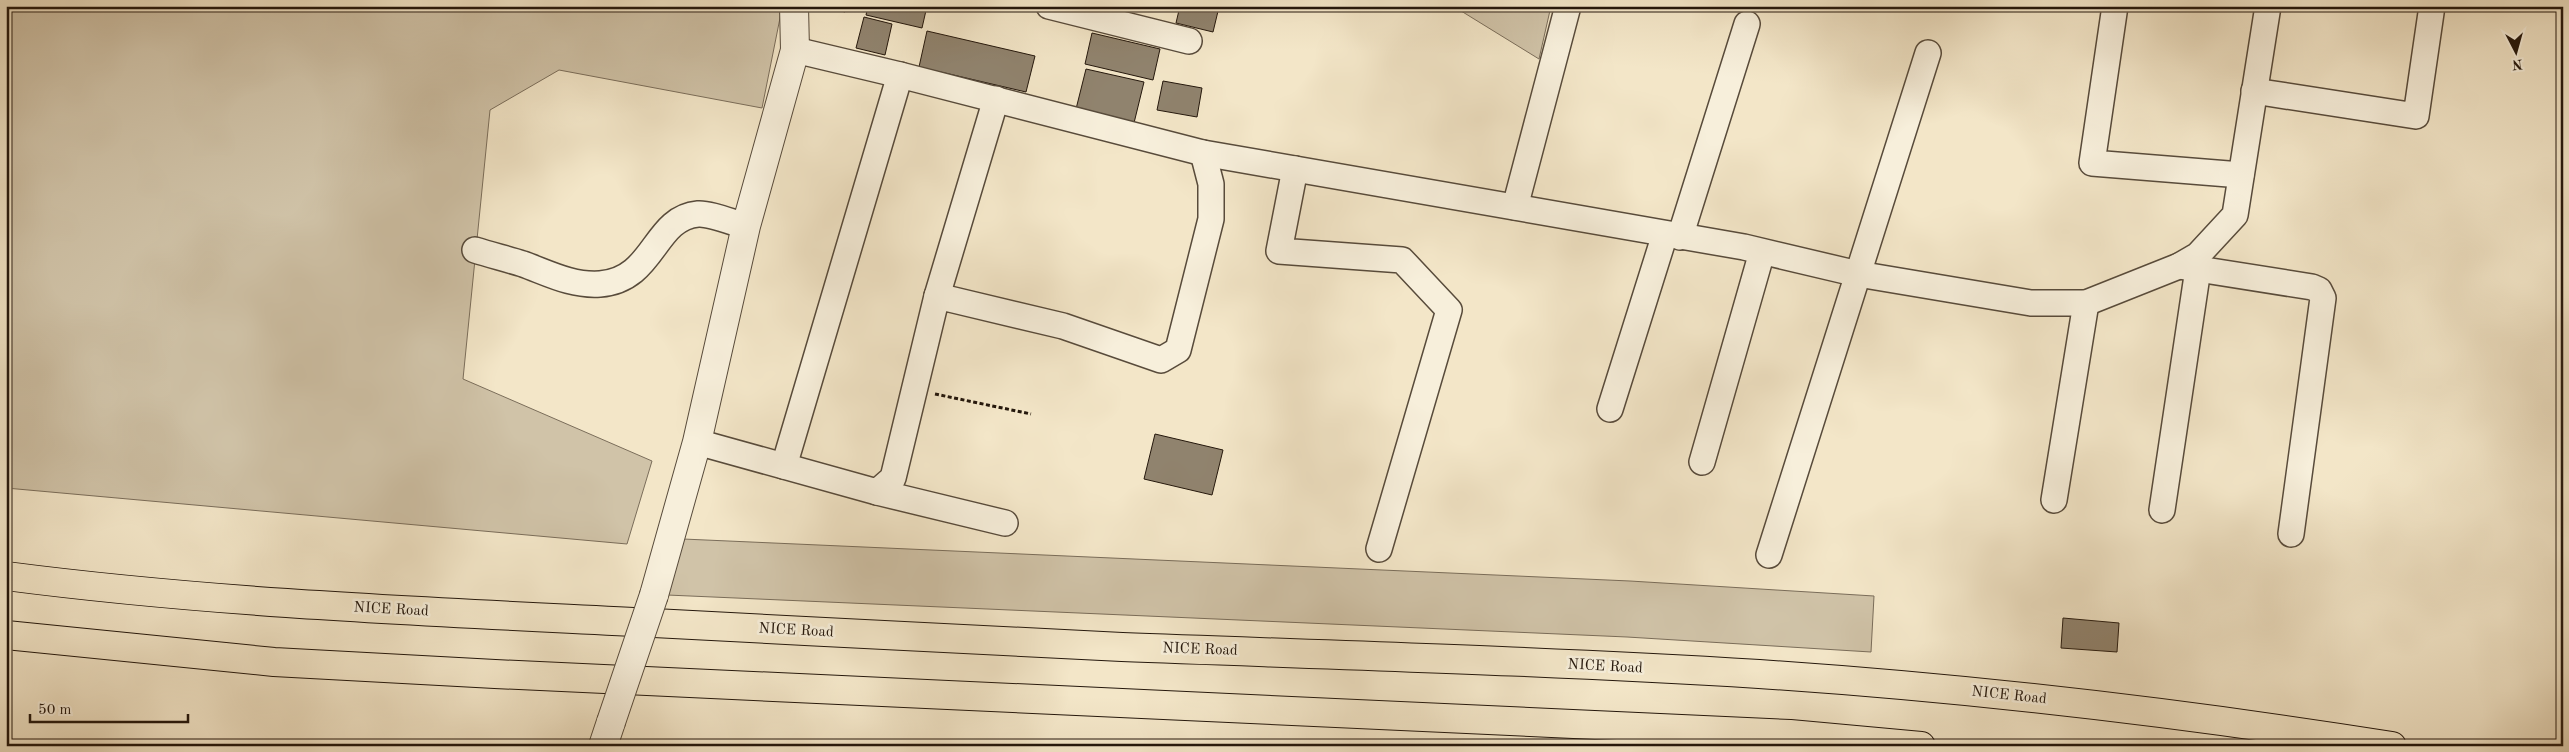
<svg xmlns="http://www.w3.org/2000/svg" width="2569" height="752" font-family="'Old Standard TT',serif">
  <style>
    .green { fill: #d0c3a8; stroke: #7a6d5a }
    .building { fill: #90836e; stroke: #24170c }
    .lines { fill: none; stroke-linecap: round; stroke-linejoin: round }
    .minor-casing { stroke: #584b3b; stroke-width: 28 }
    .tertiary-casing { stroke: #584b3b; stroke-width: 30 }
    .motorway-casing { stroke: #24170c; stroke-width: 30 }
    .path { stroke: #24170c; stroke-width: 3; stroke-dasharray: 4 2.5; stroke-linecap: butt }
    .minor { stroke: #f7efdb; stroke-width: 25 }
    .tertiary { stroke: #f7efdb; stroke-width: 28 }
    .motorway { stroke: #f3e6c8; stroke-width: 28 }
    .tertiary-bridge-casing { stroke: #584b3b; stroke-width: 30; stroke-linecap: butt }
    .tertiary-bridge { stroke: #f7efdb; stroke-width: 28 }
    .labels { text-anchor: middle; dominant-baseline: central; stroke-width: 5; stroke-linejoin: round; paint-order: stroke }
    .street-label { font-size: 15px; fill: #24170c; stroke: #f7efdb }
  </style>
  <rect width="100%" height="100%" fill="#f3e6c8"/>
  <filter id="stains"><feTurbulence type="fractalNoise" baseFrequency=".004" numOctaves="4"/><feColorMatrix values="0 0 0 0 .2 0 0 0 0 .09 0 0 0 0 .02 0 0 0 .5 -.17"/></filter>
  <radialGradient id="worn" r=".72"><stop offset=".6" stop-color="#630" stop-opacity="0"/><stop offset="1" stop-color="#630" stop-opacity=".3"/></radialGradient>
  <!-- green -->
  <g class="green">
    <polygon points="6,6 780,6 781,13 762,108 559,70 490,110 463,379 652,461 627,544 6,488"/>
    <polygon points="1453,6 1551,6 1539,59"/>
    <polygon points="683,539 1630,581 1874,596 1871,652 1627,637 667,595"/>
  </g>
  <!-- building -->
  <g class="building">
    <polygon points="821,6 847,6 845,12"/>
    <polygon points="868,6 927,6 922,28 866,15"/>
    <polygon points="1180,6 1219,7 1213,32 1176,23"/>
    <polygon points="864,17 892,24 885,55 856,48"/>
    <polygon points="927,31 1035,56 1026,92 919,67"/>
    <polygon points="1092,33 1160,49 1153,80 1085,64"/>
    <polygon points="1086,69 1144,82 1134,123 1076,109"/>
    <polygon points="1163,81 1202,88 1197,117 1157,110"/>
    <polygon points="1155,434 1223,450 1212,495 1144,479"/>
    <polygon points="2063,618 2119,623 2117,652 2061,648"/>
  </g>
  <g class="lines">
    <defs>
      <g id="minor">
        <polyline points="1049,6 1189,41"/>
        <polyline points="2115,6 2092,163 2241,175"/>
        <polyline points="795,50 900,75 1203,153 1744,247 1858,274 2031,303 2086,303 2179,266 2198,255 2235,215 2268,6"/>
        <polyline points="2254,91 2416,116 2432,6"/>
        <polyline points="1295,169 1279,251 1402,260 1449,310 1379,549"/>
        <polyline points="1515,207 1568,6"/>
        <polyline points="1680,237 1747,24"/>
        <path d="M475,250C491,255 507,259 523,264C548,273 572,286 600,284C655,280 653,218 698,214C709,213 734,223 746,226"/>
        <polyline points="2179,266 2312,287 2319,290 2323,298 2291,534"/>
        <polyline points="937,296 996,99"/>
        <polyline points="1610,409 1665,234"/>
        <polyline points="697,442 877,492 893,478 937,296 1063,326 1161,360 1178,350 1211,219 1211,184 1203,153"/>
        <polyline points="1702,462 1762,252"/>
        <polyline points="784,466 900,75"/>
        <polyline points="877,492 1005,523"/>
        <polyline points="2054,500 2086,303"/>
        <polyline points="2162,510 2198,269"/>
        <polyline points="1769,555 1928,53"/>
      </g>
      <g id="tertiary">
        <polyline points="654,595 697,442 746,226 795,50 794,6"/>
        <polyline points="603,746 611,722"/>
      </g>
      <g id="motorway">
        <path d="M6,576C221,604 438,612 654,623C810,631 966,640 1122,647C1334,655 1547,661 1759,674C1971,688 2182,713 2392,746"/>
        <polyline points="6,635 274,662 495,674 1790,734 1921,746"/>
      </g>
    </defs>
    <!-- minor casing -->
    <use href="#minor" class="minor-casing"/>
    <!-- tertiary casing -->
    <use href="#tertiary" class="tertiary-casing"/>
    <!-- motorway casing -->
    <use href="#motorway" class="motorway-casing"/>
    <!-- path -->
    <polyline class="path" points="935,394 1031,414"/>
    <!-- minor -->
    <use href="#minor" class="minor"/>
    <!-- tertiary -->
    <use href="#tertiary" class="tertiary"/>
    <!-- motorway -->
    <use href="#motorway" class="motorway"/>
    <defs>
      <polyline id="tertiary-bridge" points="611,722 654,595"/>
    </defs>
    <!-- tertiary-bridge casing -->
    <use href="#tertiary-bridge" class="tertiary-bridge-casing"/>
    <!-- tertiary-bridge -->
    <use href="#tertiary-bridge" class="tertiary-bridge"/>
  </g>
  <g class="labels">
    <!-- street labels -->
    <g class="street-label">
      <text transform="translate(391 610) rotate(3)">NICE Road</text>
      <text transform="translate(796 631) rotate(3)">NICE Road</text>
      <text transform="translate(1200 650) rotate(2)">NICE Road</text>
      <text transform="translate(1605 667) rotate(3)">NICE Road</text>
      <text transform="translate(2009 696) rotate(6)">NICE Road</text>
    </g>
  </g>
  <!-- margin -->
  <rect width="2569" height="752" fill="none" stroke="#f3e6c8" stroke-width="25"/>
  <rect x="8" y="8" width="2554" height="737" fill="none" stroke="#24170c" stroke-width="2.5"/>
  <rect x="12" y="12" width="2544" height="727" fill="none" stroke="#24170c"/>
  <!-- north arrow -->
  <g transform="translate(2516 52) rotate(174)" stroke="#f7efdb" stroke-width="4" paint-order="stroke">
  <path d="M0-4L9 19L0 12L-9 19Z" fill="#24170c"/>
  <text y="-8" font-size="14" font-weight="bold" text-anchor="middle" fill="#24170c">N</text>
  </g>
  <!-- scale -->
  <path d="M30 714v8h158v-8" fill="none" stroke="#24170c" stroke-width="2.5"/>
  <text x="38" y="714" font-size="15" fill="#24170c" stroke="#f7efdb" stroke-width="4" paint-order="stroke">50 m</text>
  <rect width="100%" height="100%" filter="url(#stains)"/>
  <rect width="100%" height="100%" fill="url(#worn)"/>
</svg>
